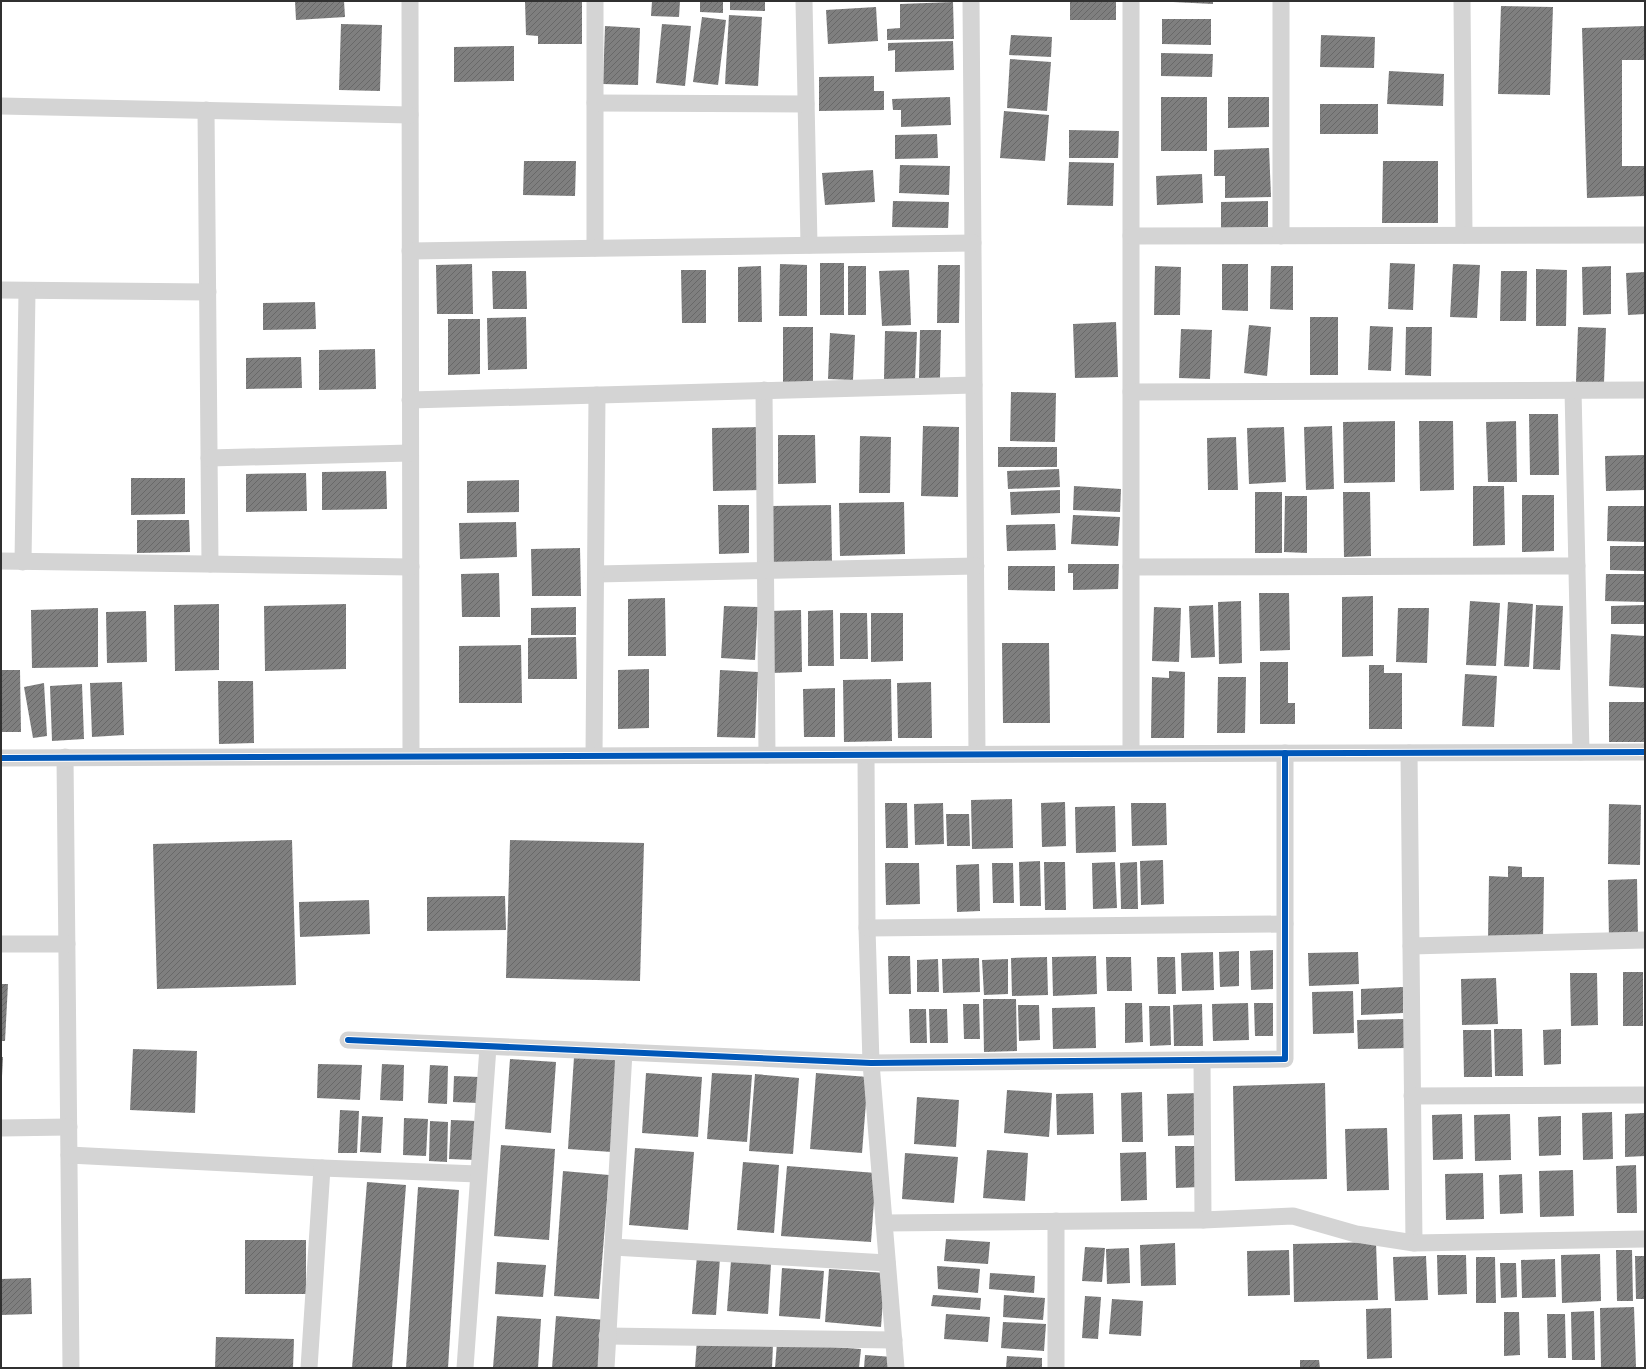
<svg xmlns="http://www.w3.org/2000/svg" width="1646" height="1369" font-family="Lato,sans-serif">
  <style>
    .building { fill: url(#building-hatch) }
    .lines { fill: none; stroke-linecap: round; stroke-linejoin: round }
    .street { stroke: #d4d4d4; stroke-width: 17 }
    .cycleway-casing { stroke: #fff; stroke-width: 8 }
    .cycleway { stroke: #0057b8; stroke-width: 6 }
  </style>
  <defs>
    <pattern id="building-hatch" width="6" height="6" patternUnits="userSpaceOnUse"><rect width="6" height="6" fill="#7f7f7f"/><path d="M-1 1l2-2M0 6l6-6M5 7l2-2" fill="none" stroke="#686868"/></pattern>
  </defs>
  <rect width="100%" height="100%" fill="#fff"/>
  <!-- building -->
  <g class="building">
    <polygon points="295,1 344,1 345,17 296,20"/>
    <polygon points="525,1 582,1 582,44 538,44 538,36 526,35"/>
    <polygon points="652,1 680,1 679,17 651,16"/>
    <polygon points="700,1 723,1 723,13 700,12"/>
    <polygon points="730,1 765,1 765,11 730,10"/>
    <rect x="1070" y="1" width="46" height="19"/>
    <polygon points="1173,1 1213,1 1213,4 1173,2"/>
    <polygon points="953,2 954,39 887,40 887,29 900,28 900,4"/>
    <polygon points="1501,6 1553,7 1550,95 1498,94"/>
    <polygon points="876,7 878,41 828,44 826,10"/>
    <polygon points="729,15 762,17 758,86 725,84"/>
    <polygon points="702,17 726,20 718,85 693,82"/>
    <polygon points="1162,19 1211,19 1211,45 1162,44"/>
    <polygon points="341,24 382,25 380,91 339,90"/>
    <polygon points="662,24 691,26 685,86 656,83"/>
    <polygon points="605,26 640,28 638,85 603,84"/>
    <polygon points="1645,26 1645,60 1622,60 1622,166 1645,166 1645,196 1587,198 1582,28"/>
    <polygon points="1011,35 1052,37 1051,57 1009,55"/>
    <polygon points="1321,35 1375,37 1374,68 1320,67"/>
    <polygon points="953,41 954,70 895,72 895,50 888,51 888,43"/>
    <polygon points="514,46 514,81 454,82 454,47"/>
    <polygon points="1161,53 1213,54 1212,77 1161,76"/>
    <polygon points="1010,59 1051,62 1047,111 1007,108"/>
    <polygon points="1389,71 1444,74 1443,106 1387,104"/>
    <polygon points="874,76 874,91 884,91 884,110 819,111 819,77"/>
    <polygon points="950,97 951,125 901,127 901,110 893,110 892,99"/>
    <rect x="1161" y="97" width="46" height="54"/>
    <polygon points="1228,97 1269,97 1269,127 1228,128"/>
    <rect x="1320" y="104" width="58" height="30"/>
    <polygon points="1004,111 1049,115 1045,161 1000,158"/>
    <polygon points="1069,130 1119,131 1118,158 1069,158"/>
    <polygon points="937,134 938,158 895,159 895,135"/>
    <polygon points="1269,148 1271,197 1225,198 1225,176 1214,176 1214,150"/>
    <polygon points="524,161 576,161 575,196 523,195"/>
    <polygon points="1383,161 1438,161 1438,223 1382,223"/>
    <polygon points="1069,162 1114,163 1113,206 1067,205"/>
    <polygon points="900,165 950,166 949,195 899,193"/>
    <polygon points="873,170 875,202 825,205 822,173"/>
    <polygon points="1202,174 1203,203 1157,205 1156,176"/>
    <polygon points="893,201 949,202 948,228 892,227"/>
    <polygon points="1268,201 1268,227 1221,228 1221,202"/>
    <rect x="820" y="263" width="24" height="52"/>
    <polygon points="1390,263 1415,264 1413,310 1388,309"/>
    <polygon points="472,264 473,314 437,314 436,265"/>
    <polygon points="780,264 807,265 807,316 779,316"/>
    <polygon points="1222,264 1248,264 1248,311 1222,310"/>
    <polygon points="1453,264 1480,265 1477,318 1450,317"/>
    <polygon points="938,265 960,265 959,323 937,323"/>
    <polygon points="761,266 762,322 738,322 738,267"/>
    <rect x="848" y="266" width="18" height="49"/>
    <polygon points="1155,266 1181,267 1180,315 1154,315"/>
    <polygon points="1271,266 1293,266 1293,310 1270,309"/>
    <polygon points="1611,266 1611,314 1583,315 1582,267"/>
    <polygon points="1536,269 1567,270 1566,326 1536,326"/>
    <polygon points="681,270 706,270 706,323 682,323"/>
    <polygon points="909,270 911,325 882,326 879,271"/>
    <polygon points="492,271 526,271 527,309 493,309"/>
    <polygon points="1501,271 1527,271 1526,321 1500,321"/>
    <polygon points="1645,272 1645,314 1628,315 1626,273"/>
    <polygon points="315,302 316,329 263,330 263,303"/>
    <polygon points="526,317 527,369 488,370 487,318"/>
    <rect x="1310" y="317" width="28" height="58"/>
    <polygon points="448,319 480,319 480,374 448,375"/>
    <polygon points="1116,322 1118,377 1075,378 1073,324"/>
    <polygon points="1249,325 1271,327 1267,376 1244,373"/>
    <polygon points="1370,326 1393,327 1391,371 1368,370"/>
    <rect x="783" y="327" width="30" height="56"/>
    <polygon points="1406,327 1432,327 1431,376 1405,375"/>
    <polygon points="1578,327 1606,328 1604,383 1576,382"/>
    <polygon points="1181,329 1212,330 1210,379 1179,378"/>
    <polygon points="920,330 941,330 940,378 919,378"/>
    <polygon points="885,331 917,332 915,380 884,379"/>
    <polygon points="830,333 855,335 853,380 828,379"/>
    <polygon points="375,349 376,389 319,390 319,350"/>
    <polygon points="301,357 302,388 246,389 246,358"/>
    <polygon points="1011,392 1056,393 1055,442 1010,441"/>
    <polygon points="1529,414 1558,414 1559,475 1530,475"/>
    <polygon points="1395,421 1395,482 1344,483 1343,422"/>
    <polygon points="1419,421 1453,421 1454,490 1420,491"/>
    <polygon points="1516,421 1517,482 1488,482 1486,422"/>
    <polygon points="923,426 959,427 958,497 921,496"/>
    <polygon points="1332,426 1334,489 1306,490 1304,427"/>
    <polygon points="761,427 762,490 713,491 712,428"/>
    <polygon points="1284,427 1286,482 1249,484 1247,428"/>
    <polygon points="778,435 815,435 816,483 778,484"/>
    <polygon points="860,436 891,437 890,493 859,493"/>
    <polygon points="1236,437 1238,490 1208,490 1207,438"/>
    <rect x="998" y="447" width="59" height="20"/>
    <polygon points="1645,455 1645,490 1606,491 1605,456"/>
    <polygon points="1059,469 1060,487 1008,489 1007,471"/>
    <polygon points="386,471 387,509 322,510 322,472"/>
    <polygon points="306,473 307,511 246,512 246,474"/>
    <polygon points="131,478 185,478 185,514 131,515"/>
    <polygon points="519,480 519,512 467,513 467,481"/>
    <polygon points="1074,486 1121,489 1120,512 1073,510"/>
    <polygon points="1473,486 1504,486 1505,545 1473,546"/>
    <polygon points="1060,490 1060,513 1011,515 1010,492"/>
    <rect x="1255" y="492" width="27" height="61"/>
    <polygon points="1343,492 1370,492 1371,556 1344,557"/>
    <polygon points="1522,495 1554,495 1554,551 1522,552"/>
    <polygon points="1285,496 1307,496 1307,553 1284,552"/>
    <polygon points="904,502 905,554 840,556 839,503"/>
    <polygon points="718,505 749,505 749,553 719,554"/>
    <polygon points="831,505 832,562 773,563 772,506"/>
    <polygon points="1608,506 1645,506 1645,542 1607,541"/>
    <polygon points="1073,515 1120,517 1118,546 1071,544"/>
    <polygon points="137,520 189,520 190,552 137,553"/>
    <polygon points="516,522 517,557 460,559 459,523"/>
    <polygon points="1055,524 1056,550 1007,551 1006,525"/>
    <polygon points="1610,546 1645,546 1645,571 1610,570"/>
    <polygon points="580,548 581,596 532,596 531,549"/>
    <polygon points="1068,564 1119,564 1118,589 1073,590 1073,573 1068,573"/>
    <polygon points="1008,566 1055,566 1055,591 1008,590"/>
    <polygon points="499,573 500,617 462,617 461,574"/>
    <polygon points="1606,574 1645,574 1645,602 1605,601"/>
    <polygon points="1259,593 1289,593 1290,650 1260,651"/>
    <polygon points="1373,596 1373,656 1342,657 1342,597"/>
    <polygon points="665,598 666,656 628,656 628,599"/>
    <polygon points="1241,601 1242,663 1219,664 1218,602"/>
    <polygon points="1470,601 1500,603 1496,666 1466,665"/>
    <polygon points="1508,602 1533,604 1529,667 1504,666"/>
    <polygon points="219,604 219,670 175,671 174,605"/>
    <polygon points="346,604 346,669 265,671 264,606"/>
    <polygon points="1213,605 1215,657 1191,658 1189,606"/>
    <polygon points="1536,605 1563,606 1560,670 1533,669"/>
    <polygon points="1645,605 1645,624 1611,624 1611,606"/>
    <polygon points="724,606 758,607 755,660 721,658"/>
    <polygon points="576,607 576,635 531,635 531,608"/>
    <polygon points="1154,607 1181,608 1179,662 1152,661"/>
    <polygon points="98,608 98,667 32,668 31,610"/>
    <polygon points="1398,608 1429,608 1427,663 1396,662"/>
    <polygon points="801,610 802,672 771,673 770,611"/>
    <polygon points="833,610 834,666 808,666 808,611"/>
    <polygon points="146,611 147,662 107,663 106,612"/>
    <polygon points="840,613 867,613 868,659 840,659"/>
    <polygon points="871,613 903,613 903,661 871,662"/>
    <polygon points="1611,634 1645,636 1645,688 1609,686"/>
    <polygon points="576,637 577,679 528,679 528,638"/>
    <polygon points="1002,643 1049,643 1050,723 1003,723"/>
    <polygon points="521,645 522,703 459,703 459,646"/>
    <polygon points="1260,662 1288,662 1288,703 1295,703 1295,724 1260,724"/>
    <polygon points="1369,665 1384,665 1384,673 1402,673 1402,729 1369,729"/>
    <polygon points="649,669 649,728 618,729 618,670"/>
    <polygon points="1,670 20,670 21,732 1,732"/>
    <polygon points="720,670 758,672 755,738 717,737"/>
    <polygon points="1169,671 1185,672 1184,738 1151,738 1152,677 1169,678"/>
    <polygon points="1465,674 1497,676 1494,727 1462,726"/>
    <polygon points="1218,677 1246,677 1245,733 1217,733"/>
    <polygon points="891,679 892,741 844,742 843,680"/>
    <polygon points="218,681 253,681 254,743 219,744"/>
    <polygon points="122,682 124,735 92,737 90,683"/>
    <polygon points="931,682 932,738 898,738 897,683"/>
    <polygon points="44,683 47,736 33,738 24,687"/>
    <polygon points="82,684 84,739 52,741 50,686"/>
    <polygon points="835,688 835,737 804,737 803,689"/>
    <rect x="1609" y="702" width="36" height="40"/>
    <polygon points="1012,799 1013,848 972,849 971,800"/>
    <polygon points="1065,802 1066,846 1042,847 1041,803"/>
    <polygon points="885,803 907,803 908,848 886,848"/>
    <polygon points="943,803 944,844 915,845 914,804"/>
    <polygon points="1131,803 1166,803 1167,845 1132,846"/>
    <polygon points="1609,804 1641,805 1640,865 1608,864"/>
    <polygon points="1115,806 1116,852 1076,853 1075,807"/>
    <polygon points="946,814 969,814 970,846 947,846"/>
    <polygon points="292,840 296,985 157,989 153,844"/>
    <polygon points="510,840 644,843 640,981 506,978"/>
    <polygon points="1163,860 1164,904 1141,905 1140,861"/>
    <polygon points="1040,861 1041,906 1020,906 1019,862"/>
    <polygon points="1044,862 1065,862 1066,910 1045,910"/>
    <polygon points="1115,862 1117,908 1093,909 1092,863"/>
    <polygon points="1137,862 1138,909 1121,909 1120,863"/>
    <polygon points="885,863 919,863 920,904 886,905"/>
    <polygon points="992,863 1013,863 1014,903 993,903"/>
    <polygon points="979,864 980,911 957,912 956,865"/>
    <polygon points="1508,866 1522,867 1522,877 1544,877 1543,939 1488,939 1489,876 1508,877"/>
    <polygon points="1637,879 1638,939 1609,939 1608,880"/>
    <polygon points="505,896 506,930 427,931 427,897"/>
    <polygon points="369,900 370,934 300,937 299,902"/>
    <polygon points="1273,950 1273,989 1251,990 1250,951"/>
    <polygon points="1239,951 1239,986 1220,987 1219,952"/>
    <polygon points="1213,952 1214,990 1182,991 1181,953"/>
    <polygon points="1358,952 1359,984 1309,986 1308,953"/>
    <polygon points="888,956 910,956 911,994 889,994"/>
    <polygon points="1096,956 1097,994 1053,996 1052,957"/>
    <polygon points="1047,957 1048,995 1012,996 1011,958"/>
    <polygon points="1106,957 1131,957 1132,991 1107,991"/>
    <polygon points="1157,957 1175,957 1176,994 1158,994"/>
    <polygon points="979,958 980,992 943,993 942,959"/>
    <polygon points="938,959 939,992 917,992 917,960"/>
    <polygon points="1008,959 1008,994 984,995 982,960"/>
    <rect x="1623" y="972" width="20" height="54"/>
    <polygon points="1570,973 1597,973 1598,1025 1571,1026"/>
    <polygon points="1496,978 1498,1024 1462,1025 1461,979"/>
    <polygon points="1,984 8,984 5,1041 1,1041"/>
    <polygon points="1403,987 1403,1013 1361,1015 1361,989"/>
    <polygon points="1353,991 1354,1033 1313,1034 1312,992"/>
    <polygon points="983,999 1016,999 1017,1051 984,1052"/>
    <polygon points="1125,1003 1142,1003 1143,1042 1125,1043"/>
    <polygon points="1248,1003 1249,1040 1213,1041 1212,1004"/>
    <polygon points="1254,1003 1273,1003 1273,1036 1255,1036"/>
    <polygon points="963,1004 979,1004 980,1039 964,1039"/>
    <polygon points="1202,1004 1203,1046 1174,1046 1173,1005"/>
    <polygon points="1018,1005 1039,1005 1040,1040 1019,1041"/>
    <polygon points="1149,1006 1170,1006 1171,1045 1150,1046"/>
    <polygon points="1095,1007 1096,1048 1053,1049 1052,1008"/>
    <polygon points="909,1009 926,1009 927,1043 910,1043"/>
    <polygon points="929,1009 947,1009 948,1043 930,1043"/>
    <polygon points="1404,1019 1405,1048 1358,1049 1357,1020"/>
    <polygon points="1494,1029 1522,1029 1523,1076 1495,1076"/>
    <polygon points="1561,1029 1561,1064 1544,1065 1543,1030"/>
    <polygon points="1463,1030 1491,1030 1492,1077 1464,1077"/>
    <polygon points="133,1049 197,1051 195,1113 130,1110"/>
    <polygon points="1,1057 3,1057 2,1076 1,1076"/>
    <polygon points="574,1057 619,1060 612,1152 568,1149"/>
    <polygon points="510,1059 556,1062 551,1133 505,1129"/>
    <polygon points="318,1064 362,1065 360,1100 317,1098"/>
    <polygon points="382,1064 404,1065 403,1101 380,1100"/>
    <polygon points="430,1065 448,1066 447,1104 428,1103"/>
    <polygon points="646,1073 702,1077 698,1137 642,1133"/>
    <polygon points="712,1073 752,1075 747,1142 707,1139"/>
    <polygon points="816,1073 868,1077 862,1153 810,1149"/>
    <polygon points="755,1074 799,1078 793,1154 749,1151"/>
    <polygon points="454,1076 479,1077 478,1103 453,1102"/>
    <polygon points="1325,1083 1327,1179 1235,1181 1233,1086"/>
    <polygon points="1007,1090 1052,1093 1049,1137 1004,1133"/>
    <polygon points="1142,1092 1143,1142 1122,1142 1121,1093"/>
    <polygon points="1093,1093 1094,1134 1057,1135 1056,1094"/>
    <polygon points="1199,1093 1200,1135 1168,1136 1167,1094"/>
    <polygon points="917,1097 959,1100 956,1147 914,1144"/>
    <polygon points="340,1110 359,1111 357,1153 338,1153"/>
    <polygon points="1612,1112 1613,1159 1583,1160 1582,1113"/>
    <polygon points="1644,1113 1645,1156 1625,1157 1625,1114"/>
    <polygon points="1462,1114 1463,1159 1433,1160 1432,1115"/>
    <polygon points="1510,1114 1511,1160 1475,1161 1474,1115"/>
    <polygon points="362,1116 383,1117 381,1153 360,1152"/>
    <polygon points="1561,1116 1561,1155 1539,1156 1538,1117"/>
    <polygon points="404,1118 428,1119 426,1156 403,1155"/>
    <polygon points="451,1120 477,1121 475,1160 449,1159"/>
    <polygon points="430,1121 448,1122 447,1162 429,1161"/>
    <polygon points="1387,1128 1389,1190 1347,1191 1345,1129"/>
    <polygon points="501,1145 555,1149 549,1240 494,1236"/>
    <polygon points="1175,1146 1198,1146 1199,1187 1176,1188"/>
    <polygon points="635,1148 694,1152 688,1230 629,1225"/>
    <polygon points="987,1150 1028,1153 1025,1201 983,1198"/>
    <polygon points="1146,1152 1147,1200 1121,1201 1120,1153"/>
    <polygon points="905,1153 958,1157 954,1203 902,1199"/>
    <polygon points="743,1162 779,1165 774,1233 737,1230"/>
    <polygon points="1636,1165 1637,1213 1617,1213 1616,1166"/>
    <polygon points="787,1166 876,1173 871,1242 781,1236"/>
    <polygon points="1573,1170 1574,1216 1540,1217 1539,1171"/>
    <polygon points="563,1171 609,1175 599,1299 554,1296"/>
    <polygon points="1483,1173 1484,1219 1446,1220 1445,1174"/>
    <polygon points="1522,1174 1523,1213 1500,1214 1499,1175"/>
    <polygon points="367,1182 406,1185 392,1368 352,1368"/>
    <polygon points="418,1187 459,1190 448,1368 406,1368"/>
    <polygon points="946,1239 990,1242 988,1264 944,1261"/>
    <rect x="245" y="1240" width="61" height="54"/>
    <polygon points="1376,1242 1378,1300 1294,1302 1293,1244"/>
    <polygon points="1175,1243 1176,1285 1141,1286 1140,1245"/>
    <polygon points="1085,1247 1105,1248 1102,1282 1082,1281"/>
    <polygon points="1129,1248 1130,1283 1107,1284 1106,1249"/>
    <polygon points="1289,1250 1290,1295 1248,1296 1247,1251"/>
    <polygon points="1616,1250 1632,1250 1633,1301 1617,1301"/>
    <polygon points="1600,1254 1601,1301 1562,1303 1561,1255"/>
    <polygon points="1437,1255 1466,1255 1467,1294 1438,1295"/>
    <polygon points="697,1256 720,1258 716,1315 692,1314"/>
    <polygon points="1426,1256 1428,1300 1395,1301 1393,1257"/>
    <polygon points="1635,1256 1645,1256 1645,1299 1636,1299"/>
    <polygon points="1476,1257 1495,1257 1496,1303 1476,1303"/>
    <polygon points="1555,1259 1556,1297 1522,1298 1521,1260"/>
    <polygon points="731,1261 771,1264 768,1314 727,1311"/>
    <polygon points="497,1262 546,1265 543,1297 495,1294"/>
    <polygon points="1500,1263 1516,1263 1517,1297 1501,1298"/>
    <polygon points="937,1266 980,1269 978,1293 938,1289"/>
    <polygon points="782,1268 824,1271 820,1319 779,1316"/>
    <polygon points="829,1269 885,1273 881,1327 825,1322"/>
    <polygon points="990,1273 1035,1276 1034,1293 989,1289"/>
    <polygon points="31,1278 32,1314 1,1315 1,1279"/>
    <polygon points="933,1295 981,1298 980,1310 931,1306"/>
    <polygon points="1004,1295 1045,1298 1043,1320 1003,1317"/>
    <polygon points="1085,1296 1101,1297 1098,1339 1082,1338"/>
    <polygon points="1112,1299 1143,1301 1141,1336 1109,1334"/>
    <polygon points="1634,1307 1636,1367 1601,1368 1600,1308"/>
    <polygon points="1391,1308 1392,1358 1367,1359 1366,1309"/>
    <polygon points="1594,1311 1595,1360 1572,1360 1571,1312"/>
    <polygon points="1504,1312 1519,1312 1520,1355 1504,1356"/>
    <polygon points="946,1314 990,1317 988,1342 944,1339"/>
    <polygon points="1547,1314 1565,1314 1566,1358 1548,1358"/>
    <polygon points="497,1316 541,1319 538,1368 493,1368"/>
    <polygon points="556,1316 606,1320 602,1368 552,1368"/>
    <polygon points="1003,1322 1046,1324 1044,1351 1001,1348"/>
    <polygon points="216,1337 294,1339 293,1368 215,1368"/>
    <polygon points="697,1339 773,1344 772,1368 695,1368"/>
    <polygon points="777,1343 861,1349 859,1368 775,1368"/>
    <polygon points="865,1355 893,1357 892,1368 864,1368"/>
    <polygon points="1007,1356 1042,1358 1042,1368 1006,1368"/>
    <polygon points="1300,1360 1319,1360 1320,1368 1300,1368"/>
  </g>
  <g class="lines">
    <!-- street -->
    <g class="street">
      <polyline points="410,1 411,756"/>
      <polyline points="595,1 595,248"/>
      <polyline points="804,1 809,245"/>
      <polyline points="971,1 977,754"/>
      <polyline points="1131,1 1131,753"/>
      <polyline points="1462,1 1464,235"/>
      <polyline points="595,103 806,104"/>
      <polyline points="1,106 410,115"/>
      <polyline points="206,110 210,564"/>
      <polyline points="1131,236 1645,235"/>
      <polyline points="1281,236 1281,1"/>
      <polyline points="410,251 973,243"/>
      <polyline points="1,290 208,292"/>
      <polyline points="764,390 767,755"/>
      <polyline points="1573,390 1581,752"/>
      <polyline points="1131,392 1645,390"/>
      <polyline points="410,400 974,385"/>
      <polyline points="209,458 410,453"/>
      <polyline points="1,561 411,567"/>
      <polyline points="23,562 27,291"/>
      <polyline points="1131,567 1577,566"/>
      <polyline points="596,574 976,566"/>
      <polyline points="1409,753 1414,1243"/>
      <polyline points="594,755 597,395"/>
      <polyline points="866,755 867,928 871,1063 896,1368"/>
      <polyline points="65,757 71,1368"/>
      <polyline points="1,758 1645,752"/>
      <polyline points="867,928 1285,924"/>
      <polyline points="1,944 67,944"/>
      <polyline points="1411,946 1645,940"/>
      <polyline points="348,1040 871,1063 1285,1059 1285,753"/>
      <polyline points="1202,1060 1203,1220"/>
      <polyline points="1412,1096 1645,1095"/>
      <polyline points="1,1128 69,1127"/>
      <polyline points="69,1155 322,1168 478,1174"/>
      <polyline points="884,1223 1203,1220 1293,1216 1356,1234 1414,1243 1645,1239"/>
      <polyline points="613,1247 887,1263"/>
      <polyline points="607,1336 894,1340"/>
      <polyline points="309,1368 322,1168"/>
      <polyline points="465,1368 488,1047"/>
      <polyline points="606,1368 624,1052"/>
      <polyline points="1056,1368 1056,1221"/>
    </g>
    <defs>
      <g id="cycleway">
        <polyline points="1,758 1645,752"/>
        <polyline points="348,1040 871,1063 1285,1059 1285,753"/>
      </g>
    </defs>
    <!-- cycleway casing -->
    <use href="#cycleway" class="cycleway-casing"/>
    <!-- cycleway -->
    <use href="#cycleway" class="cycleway"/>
  </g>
  <!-- border -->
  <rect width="1646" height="1369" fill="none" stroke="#303030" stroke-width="4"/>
</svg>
